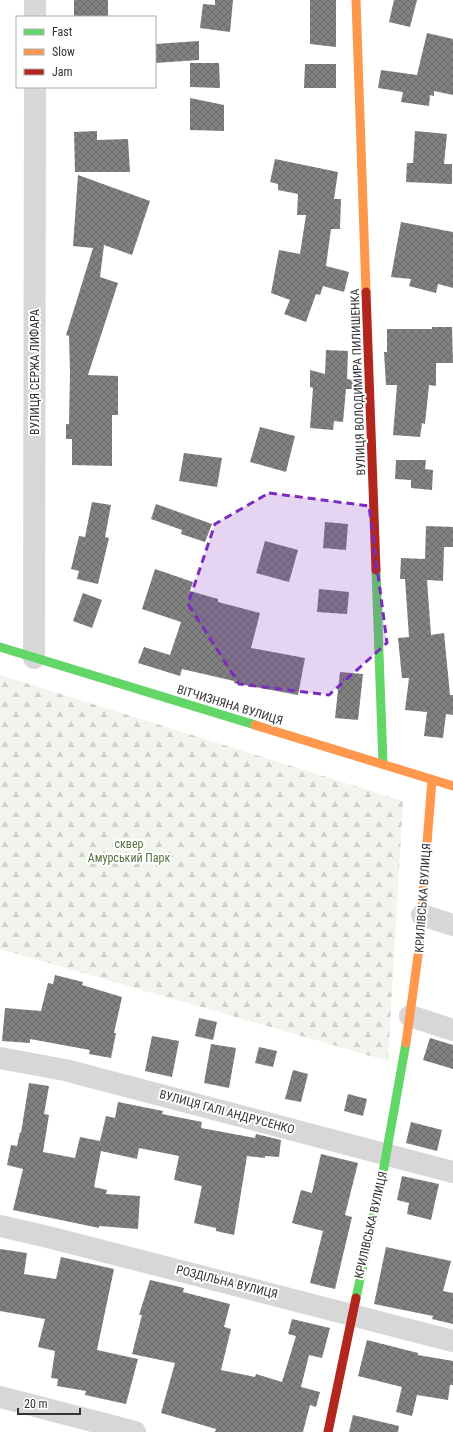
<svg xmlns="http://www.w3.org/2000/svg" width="453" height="1432" font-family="'Roboto Condensed',sans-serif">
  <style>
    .forest { fill: url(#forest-firs) }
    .building { fill: url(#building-cross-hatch) }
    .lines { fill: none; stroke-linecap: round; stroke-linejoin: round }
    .street { stroke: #d7d7d7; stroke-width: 22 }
    .fast { stroke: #63d668; stroke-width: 9 }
    .slow { stroke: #ff974d; stroke-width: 9 }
    .jam { stroke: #b3261e; stroke-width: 9 }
    .marked { fill: #7b2cbf; fill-opacity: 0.2; stroke: #7b2cbf; stroke-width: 3; stroke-dasharray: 8 5; stroke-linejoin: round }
    .labels { text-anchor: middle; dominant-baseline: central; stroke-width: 4; stroke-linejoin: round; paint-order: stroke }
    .street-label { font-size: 12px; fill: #333; stroke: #fff }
    .park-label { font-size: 12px; fill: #56703f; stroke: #fff }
  </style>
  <defs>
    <pattern id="forest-firs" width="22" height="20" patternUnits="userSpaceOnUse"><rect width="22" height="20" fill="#f1f5ed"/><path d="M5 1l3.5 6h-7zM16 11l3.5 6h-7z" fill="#cfd2cc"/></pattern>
    <pattern id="building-cross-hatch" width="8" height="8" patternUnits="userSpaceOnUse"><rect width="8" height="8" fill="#818181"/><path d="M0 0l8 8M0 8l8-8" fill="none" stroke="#6a6a6a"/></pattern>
  </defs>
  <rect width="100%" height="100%" fill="#fff"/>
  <!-- forest -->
  <polygon class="forest" points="0,675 403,801 388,1061 0,949"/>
  <!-- building -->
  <g class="building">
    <rect x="74" y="0" width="34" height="17"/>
    <polygon points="215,0 233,0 230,32 200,28 203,4 215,5"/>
    <polygon points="310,0 336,0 336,47 310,44"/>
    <polygon points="394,0 417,0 410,27 389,22"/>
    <polygon points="427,33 453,39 453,95 434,91 434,96 430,95 429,106 401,102 403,92 378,88 381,70 417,75"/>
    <polygon points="199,41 199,60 155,63 155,44"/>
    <polygon points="190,63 219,63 220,88 190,87"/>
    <polygon points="305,64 336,64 336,88 304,88"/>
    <polygon points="190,98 224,105 224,131 190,130"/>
    <polygon points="97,131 97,140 128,139 130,172 75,172 74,132"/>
    <polygon points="415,131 447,134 444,164 452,164 452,184 406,182 407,163 413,163"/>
    <polygon points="275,159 338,172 334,199 341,199 340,229 331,229 326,266 349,272 344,292 323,286 320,295 316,294 306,322 284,314 290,300 271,293 279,250 300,254 306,215 297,215 298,194 278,190 278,184 270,182"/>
    <polygon points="78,175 150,201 132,255 104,245 100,277 118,283 88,375 118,376 118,415 112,415 112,466 72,465 72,439 66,439 66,424 69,424 70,372 69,336 66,335 93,248 73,246"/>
    <polygon points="401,222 453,232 453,288 438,284 436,293 409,286 411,279 391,277"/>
    <polygon points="432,327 452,327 453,363 436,363 436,386 429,385 425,424 422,423 420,437 393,435 397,385 386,385 384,352 387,352 387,329 432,329"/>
    <polygon points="326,350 348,351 347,379 357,381 356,389 346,389 343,422 334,421 333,430 310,428 313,388 310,387 310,370 325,374"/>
    <polygon points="260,427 295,436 286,472 250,462"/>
    <polygon points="184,453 222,458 217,487 179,481"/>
    <polygon points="396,460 426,460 425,469 433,470 432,490 411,488 411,480 395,479"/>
    <polygon points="92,502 111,505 105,537 109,538 98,584 77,579 79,571 71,569 79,536 85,537"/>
    <polygon points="156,504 212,524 205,542 181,534 182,530 151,519"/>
    <polygon points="325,522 348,524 346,550 323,548"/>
    <polygon points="426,526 453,527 453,547 444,547 443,581 427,580 431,635 444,633 450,695 453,695 453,715 446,714 443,738 424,736 427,712 405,710 409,678 402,678 398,638 409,637 405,579 400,579 401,558 425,559"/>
    <polygon points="265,541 298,550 289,582 256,573"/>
    <polygon points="155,569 193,582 190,591 218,599 218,602 260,613 251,648 305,658 298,695 234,683 234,681 182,669 180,676 138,663 144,647 170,655 181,622 142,609"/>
    <polygon points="319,589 349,592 347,614 317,612"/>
    <polygon points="83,593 102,600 92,628 73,621"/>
    <polygon points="340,672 363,674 358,720 335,718"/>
    <polygon points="55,975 83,982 82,985 122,997 114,1033 116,1033 111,1058 89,1054 90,1050 30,1039 30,1043 2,1041 5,1008 41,1011 48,983 53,984"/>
    <polygon points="199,1018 217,1022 213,1040 195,1036"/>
    <polygon points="152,1036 179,1041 172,1077 145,1071"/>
    <polygon points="430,1038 453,1045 453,1069 423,1060"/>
    <polygon points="211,1044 236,1048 229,1088 204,1083"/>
    <polygon points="259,1047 277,1051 273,1067 255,1063"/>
    <polygon points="293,1070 308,1074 301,1102 285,1099"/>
    <polygon points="29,1083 49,1086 44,1114 49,1115 43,1152 75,1158 80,1137 100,1141 106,1116 115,1118 118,1102 163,1111 162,1114 202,1122 201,1128 255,1138 256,1134 281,1140 279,1157 265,1156 265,1158 247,1156 234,1235 216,1231 216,1228 194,1223 202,1186 174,1180 179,1156 139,1148 137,1159 101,1151 94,1187 107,1190 106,1194 140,1196 138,1229 99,1226 99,1228 13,1210 23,1169 7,1165 11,1145 17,1146 20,1132 21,1133"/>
    <polygon points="348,1094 367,1099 363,1116 344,1111"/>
    <polygon points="411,1122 442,1130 437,1151 406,1143"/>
    <polygon points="321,1154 358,1163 345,1215 352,1217 335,1289 310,1283 323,1231 292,1223 301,1190 312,1193"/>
    <polygon points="402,1176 439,1184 431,1220 407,1214 409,1203 397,1200"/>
    <polygon points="386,1247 451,1261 443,1291 453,1293 453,1324 432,1319 433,1316 374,1304"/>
    <polygon points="0,1249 27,1253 24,1274 56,1279 61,1257 114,1269 97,1350 138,1359 126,1404 85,1395 86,1391 57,1386 58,1379 51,1378 55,1351 38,1347 45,1319 0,1311"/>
    <polygon points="150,1280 184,1288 183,1292 230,1304 224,1327 231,1329 221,1370 255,1377 256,1374 282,1382 296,1336 288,1334 292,1319 330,1328 322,1358 309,1355 301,1387 320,1392 316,1407 310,1405 303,1432 215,1432 216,1429 161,1413 175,1363 132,1354 142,1315 139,1315"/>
    <polygon points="367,1340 418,1353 418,1355 453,1361 453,1385 450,1385 448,1400 417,1395 412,1416 396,1412 402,1387 358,1376"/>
    <polygon points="353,1415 399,1426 398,1432 349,1432"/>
  </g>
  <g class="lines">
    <!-- street -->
    <g class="street">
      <polyline points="35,17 35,0"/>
      <polyline points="34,658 35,87"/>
      <polyline points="422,915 453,925"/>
      <polyline points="410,1016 453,1030"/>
      <polyline points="0,1058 65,1070 453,1172"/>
      <polyline points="0,1226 48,1237 453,1341"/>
      <polyline points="0,1397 135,1432"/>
    </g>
    <!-- fast -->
    <g class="fast">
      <polyline points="376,570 383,764"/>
      <polyline points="0,647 255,725"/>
      <polyline points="356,1298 383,1172 406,1043"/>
    </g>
    <!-- slow -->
    <g class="slow">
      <polyline points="356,0 366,292"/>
      <polyline points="255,725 453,786"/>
      <polyline points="406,1043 418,956 432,780"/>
    </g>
    <!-- jam -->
    <g class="jam">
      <polyline points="366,292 376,570"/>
      <polyline points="328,1432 356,1298"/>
    </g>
  </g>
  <!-- marked area -->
  <path class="marked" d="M269,493L369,506L387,643L329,695L239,684L188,604L215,524Z"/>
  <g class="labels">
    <!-- street labels -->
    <g class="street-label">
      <text transform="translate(35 372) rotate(-90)">ВУЛИЦЯ СЕРЖА ЛИФАРА</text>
      <text transform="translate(358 382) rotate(-92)">ВУЛИЦЯ ВОЛОДИМИРА ПИЛИШЕНКА</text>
      <text transform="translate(230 705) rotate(17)">ВІТЧИЗНЯНА ВУЛИЦЯ</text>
      <text transform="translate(423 898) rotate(-86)">КРИЛІВСЬКА ВУЛИЦЯ</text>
      <text transform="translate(227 1112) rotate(15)">ВУЛИЦЯ ГАЛІ АНДРУСЕНКО</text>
      <text transform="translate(371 1225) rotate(-77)">КРИЛІВСЬКА ВУЛИЦЯ</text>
      <text transform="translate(227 1282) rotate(14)">РОЗДІЛЬНА ВУЛИЦЯ</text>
    </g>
    <!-- park labels -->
    <g class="park-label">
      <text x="129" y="844">сквер<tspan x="129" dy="14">Амурський Парк</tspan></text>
    </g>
  </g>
  <!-- legend -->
  <rect x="16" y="16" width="140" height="72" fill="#ffffff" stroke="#adadad"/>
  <rect x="24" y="29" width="20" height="6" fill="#63d668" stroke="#adadad"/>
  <text x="52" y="36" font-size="12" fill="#333333">Fast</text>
  <rect x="24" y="49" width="20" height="6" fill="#ff974d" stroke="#adadad"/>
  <text x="52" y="56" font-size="12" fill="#333333">Slow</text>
  <rect x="24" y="69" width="20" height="6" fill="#b3261e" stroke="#adadad"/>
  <text x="52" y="76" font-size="12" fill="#333333">Jam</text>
  <!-- scale -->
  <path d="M18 1408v6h62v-6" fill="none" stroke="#333333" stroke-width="2"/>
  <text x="24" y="1408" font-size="12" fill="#333333" stroke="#ffffff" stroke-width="3" paint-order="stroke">20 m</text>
</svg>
